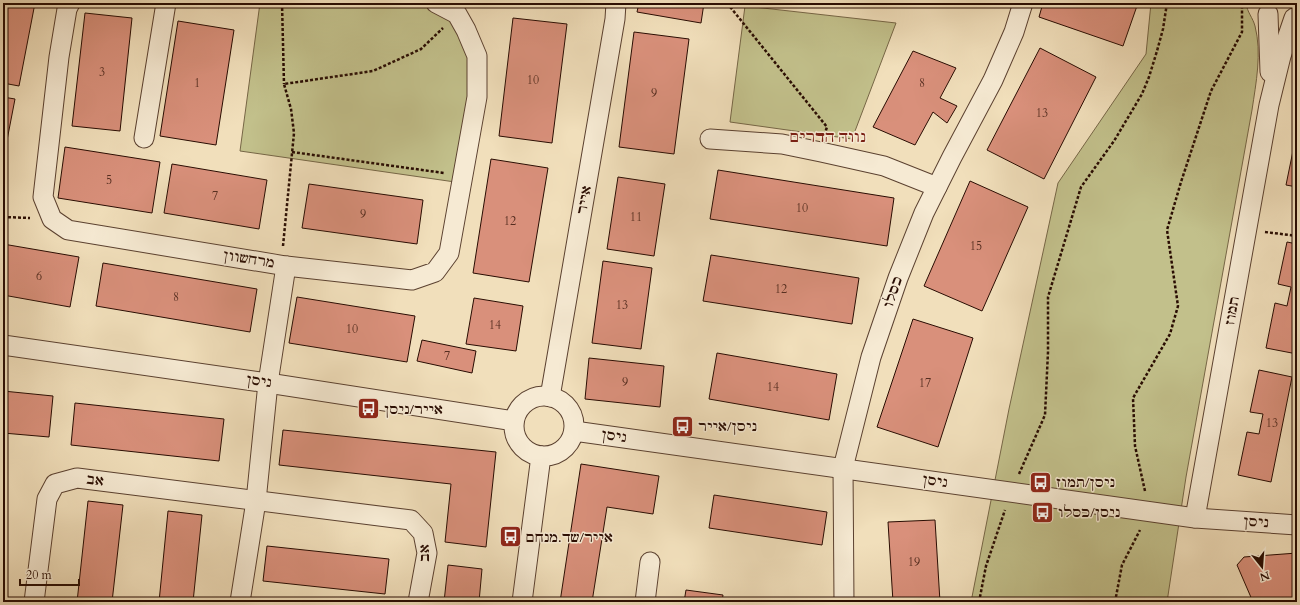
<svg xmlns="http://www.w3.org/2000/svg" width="1300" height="605" font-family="Cardo,'Frank Ruhl Libre',serif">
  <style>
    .green { fill: #c2c08b; stroke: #766646 }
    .building { fill: #d9907b; stroke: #290c02 }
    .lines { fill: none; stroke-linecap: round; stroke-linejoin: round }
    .minor-casing { stroke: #5b4130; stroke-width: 21 }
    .path { stroke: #290c02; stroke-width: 2.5; stroke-dasharray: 3 2; stroke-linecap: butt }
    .minor { stroke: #f6ead3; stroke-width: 19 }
    .labels { text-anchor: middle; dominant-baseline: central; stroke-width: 3; stroke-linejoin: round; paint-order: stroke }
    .number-label { font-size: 12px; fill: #552d20 }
    .street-label { font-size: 14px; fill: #290c02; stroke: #f6ead3 }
    .poi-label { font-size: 14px; fill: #290c02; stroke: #f6ead3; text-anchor: start }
    .neighbourhood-label { font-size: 15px; font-weight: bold; fill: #7a1f14; stroke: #f6ead3 }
  </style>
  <rect width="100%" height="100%" fill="#f1dfbb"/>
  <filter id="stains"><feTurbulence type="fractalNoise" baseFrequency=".005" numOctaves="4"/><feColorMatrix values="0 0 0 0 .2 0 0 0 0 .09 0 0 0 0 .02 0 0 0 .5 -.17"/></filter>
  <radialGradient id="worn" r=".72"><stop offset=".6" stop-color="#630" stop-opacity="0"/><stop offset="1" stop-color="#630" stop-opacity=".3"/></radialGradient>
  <!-- green -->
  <g class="green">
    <polygon points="260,3 404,3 413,4 438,10 461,31 477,67 462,183 240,151"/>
    <path d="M1151,3H1246C1247,12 1253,18 1255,26C1262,53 1256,83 1252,110L1186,477L1167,602H971L1009,409L1058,183L1146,54Z"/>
    <polygon points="745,6 896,23 852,139 730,122"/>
    <polygon points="263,598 351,602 262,602"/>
  </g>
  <!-- building -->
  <g class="building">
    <polygon points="3,3 35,3 19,86 3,83"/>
    <polygon points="511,3 576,3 576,6 511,4"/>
    <polygon points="639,3 704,3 701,23 637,12"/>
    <polygon points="1043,3 1138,3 1123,46 1039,17"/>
    <polygon points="85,13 132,18 120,131 72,126"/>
    <polygon points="513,18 567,24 552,143 499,136"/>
    <polygon points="178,21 234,30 216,145 160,136"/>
    <polygon points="634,32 689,39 674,154 619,147"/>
    <polygon points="1040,48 1096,77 1044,179 987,150"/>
    <polygon points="913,51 956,68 940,98 957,106 947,123 933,112 915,145 873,127"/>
    <polygon points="3,97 15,99 3,161"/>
    <polygon points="1295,141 1297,141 1297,187 1286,185"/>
    <polygon points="65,147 160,162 152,213 58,198"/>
    <polygon points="491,159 548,168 529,282 473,273"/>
    <polygon points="172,164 267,180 259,229 164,213"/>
    <polygon points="718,170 894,198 887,246 710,219"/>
    <polygon points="618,177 665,184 654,256 607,249"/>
    <polygon points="970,181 1028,207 982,311 924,286"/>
    <polygon points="309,184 423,200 417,244 302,228"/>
    <polygon points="1287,242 1297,244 1297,354 1266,348 1275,303 1287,306 1291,287 1278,284"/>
    <polygon points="3,244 79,257 70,307 3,295"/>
    <polygon points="711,255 859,278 852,324 703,301"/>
    <polygon points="603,261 652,268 641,349 592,343"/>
    <polygon points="103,263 257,289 250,332 96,306"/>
    <polygon points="297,297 415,316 407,362 289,343"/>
    <polygon points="474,298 523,306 516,351 466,344"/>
    <polygon points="913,319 973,338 938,447 877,427"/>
    <polygon points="422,340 476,351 472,373 417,361"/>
    <polygon points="717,353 837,374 829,420 709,399"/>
    <polygon points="589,358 664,366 660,407 585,399"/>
    <polygon points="1259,370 1292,377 1271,482 1238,475 1247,432 1259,434 1263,414 1250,412"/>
    <polygon points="3,391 53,396 49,437 3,433"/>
    <polygon points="75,403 224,419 219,461 71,445"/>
    <polygon points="283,430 496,452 486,547 445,542 451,484 279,465"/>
    <polygon points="581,464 659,476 653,514 607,507 592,602 560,602"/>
    <polygon points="714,495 827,512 822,545 709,528"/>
    <polygon points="88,501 123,505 112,602 77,602"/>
    <polygon points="168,511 202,515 193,602 159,602"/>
    <polygon points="935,520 940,602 893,602 888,522"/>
    <polygon points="267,546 389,559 385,594 263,581"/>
    <polygon points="1297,553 1297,602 1253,602 1237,565 1244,557"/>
    <polygon points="448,565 482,569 479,602 444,602"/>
    <polygon points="686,590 723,595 722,602 684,602"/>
  </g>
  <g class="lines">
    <defs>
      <g id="minor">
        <polyline points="70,3 67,9 59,57 43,197 52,219 68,230 286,266 412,280 435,272 449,253 477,97 477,56 466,30 457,14 436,3"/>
        <polyline points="1268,14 1270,72"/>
        <polyline points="144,138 166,3"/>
        <polyline points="710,139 782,144 821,152 884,166 937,187"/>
        <polyline points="3,345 268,383 514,421"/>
        <circle cx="544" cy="426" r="30"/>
        <polyline points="550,397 615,19 616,3"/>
        <polyline points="574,431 1195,518 1297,525"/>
        <polyline points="1195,518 1269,105 1281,56 1294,18"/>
        <polyline points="34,602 47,499 55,484 77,478 411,520 423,533 427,553 418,602"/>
        <polyline points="240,602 256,501 268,383 286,266"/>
        <polyline points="522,602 541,456"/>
        <polyline points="645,602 650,562"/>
        <polyline points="844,602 843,468 871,357 898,278 924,213 952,157 993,80 1014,32 1023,3"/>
      </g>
    </defs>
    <!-- minor casing -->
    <use href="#minor" class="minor-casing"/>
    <!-- path -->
    <g class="path">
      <polyline points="282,3 284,84"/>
      <polyline points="727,3 827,127 825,133"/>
      <polyline points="292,152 444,173"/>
      <polyline points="3,217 30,218"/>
      <polyline points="1265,232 1297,236"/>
      <polyline points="283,246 294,133 291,109 284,84 373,71 421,49 443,28"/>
      <polyline points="1019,474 1045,415 1048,352 1048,297 1081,187 1114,141 1142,94 1149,77 1157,51 1163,29 1167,3"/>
      <polyline points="1145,491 1135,446 1133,398 1170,334 1178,306 1167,230 1181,182 1211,91 1242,32 1242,3"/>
      <polyline points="979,602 986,566 1005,510"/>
      <polyline points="1115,602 1122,565 1140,530"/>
    </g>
    <!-- minor -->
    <use href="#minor" class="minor"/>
  </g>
  <!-- icons -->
  <defs>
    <symbol id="bus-square" viewBox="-11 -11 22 22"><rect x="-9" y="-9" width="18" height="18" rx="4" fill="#8f2418" stroke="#f6ead3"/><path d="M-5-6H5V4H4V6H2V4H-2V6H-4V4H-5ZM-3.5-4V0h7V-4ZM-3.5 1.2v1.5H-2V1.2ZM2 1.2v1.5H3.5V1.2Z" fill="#fff"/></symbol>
  </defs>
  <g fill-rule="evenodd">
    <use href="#bus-square" x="356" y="396" width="25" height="25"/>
    <use href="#bus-square" x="670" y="414" width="25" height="25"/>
    <use href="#bus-square" x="1028" y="470" width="25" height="25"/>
    <use href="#bus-square" x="1030" y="500" width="25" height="25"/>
    <use href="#bus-square" x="498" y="524" width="25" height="25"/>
  </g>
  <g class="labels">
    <!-- number labels -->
    <g class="number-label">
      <text x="102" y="72">3</text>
      <text x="533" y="80">10</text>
      <text x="197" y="83">1</text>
      <text x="922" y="83">8</text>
      <text x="654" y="93">9</text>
      <text x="1042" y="113">13</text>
      <text x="109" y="180">5</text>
      <text x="215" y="196">7</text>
      <text x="802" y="208">10</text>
      <text x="363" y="214">9</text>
      <text x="636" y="217">11</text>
      <text x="510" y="221">12</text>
      <text x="976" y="246">15</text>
      <text x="39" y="276">6</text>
      <text x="781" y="289">12</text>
      <text x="176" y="297">8</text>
      <text x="622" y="305">13</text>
      <text x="495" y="325">14</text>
      <text x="352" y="329">10</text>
      <text x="447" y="356">7</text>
      <text x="625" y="382">9</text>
      <text x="925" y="383">17</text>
      <text x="773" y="387">14</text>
      <text x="1272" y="423">13</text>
      <text x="914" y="562">19</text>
    </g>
    <!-- street labels -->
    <g class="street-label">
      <text transform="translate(584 200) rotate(-80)">אייר</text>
      <text transform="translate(249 259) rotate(9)">מרחשוון</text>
      <text transform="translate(893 292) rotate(-71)">כסלו</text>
      <text transform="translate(1232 311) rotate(-80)">תמוז</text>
      <text transform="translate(259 381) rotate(8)">ניסן</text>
      <text transform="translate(614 436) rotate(8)">ניסן</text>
      <text transform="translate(95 480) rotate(7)">אב</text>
      <text transform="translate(935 481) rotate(8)">ניסן</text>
      <text transform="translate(1256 522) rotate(4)">ניסן</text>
      <text transform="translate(424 553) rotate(-90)">אב</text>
    </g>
    <!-- poi labels -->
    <g class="poi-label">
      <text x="384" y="409">אייר/ניסן</text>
      <text x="698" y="426">ניסן/אייר</text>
      <text x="1056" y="482">ניסן/תמוז</text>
      <text x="1058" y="512">ניסן/כסלו</text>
      <text x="526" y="537">אייר/שד.מנחם</text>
    </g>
    <!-- neighbourhood labels -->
    <g class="neighbourhood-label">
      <text x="828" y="137">נווה הדרים</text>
    </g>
  </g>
  <!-- margin -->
  <rect width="1300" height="605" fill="none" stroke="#f1dfbb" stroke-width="16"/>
  <rect x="4" y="4" width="1292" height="597" fill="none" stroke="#290c02" stroke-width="2"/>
  <rect x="8" y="8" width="1284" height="589" fill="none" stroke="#290c02"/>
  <!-- north arrow -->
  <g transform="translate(1262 567) rotate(163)" stroke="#f6ead3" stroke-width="3" paint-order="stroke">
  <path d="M0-3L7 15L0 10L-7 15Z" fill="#290c02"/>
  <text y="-6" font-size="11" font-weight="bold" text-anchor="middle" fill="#290c02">N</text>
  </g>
  <!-- scale -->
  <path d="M20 579v6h59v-6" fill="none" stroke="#290c02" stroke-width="2"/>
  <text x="26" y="579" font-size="12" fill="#290c02" stroke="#f6ead3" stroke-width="3" paint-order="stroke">20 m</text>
  <rect width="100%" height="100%" filter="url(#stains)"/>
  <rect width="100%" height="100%" fill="url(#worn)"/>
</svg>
